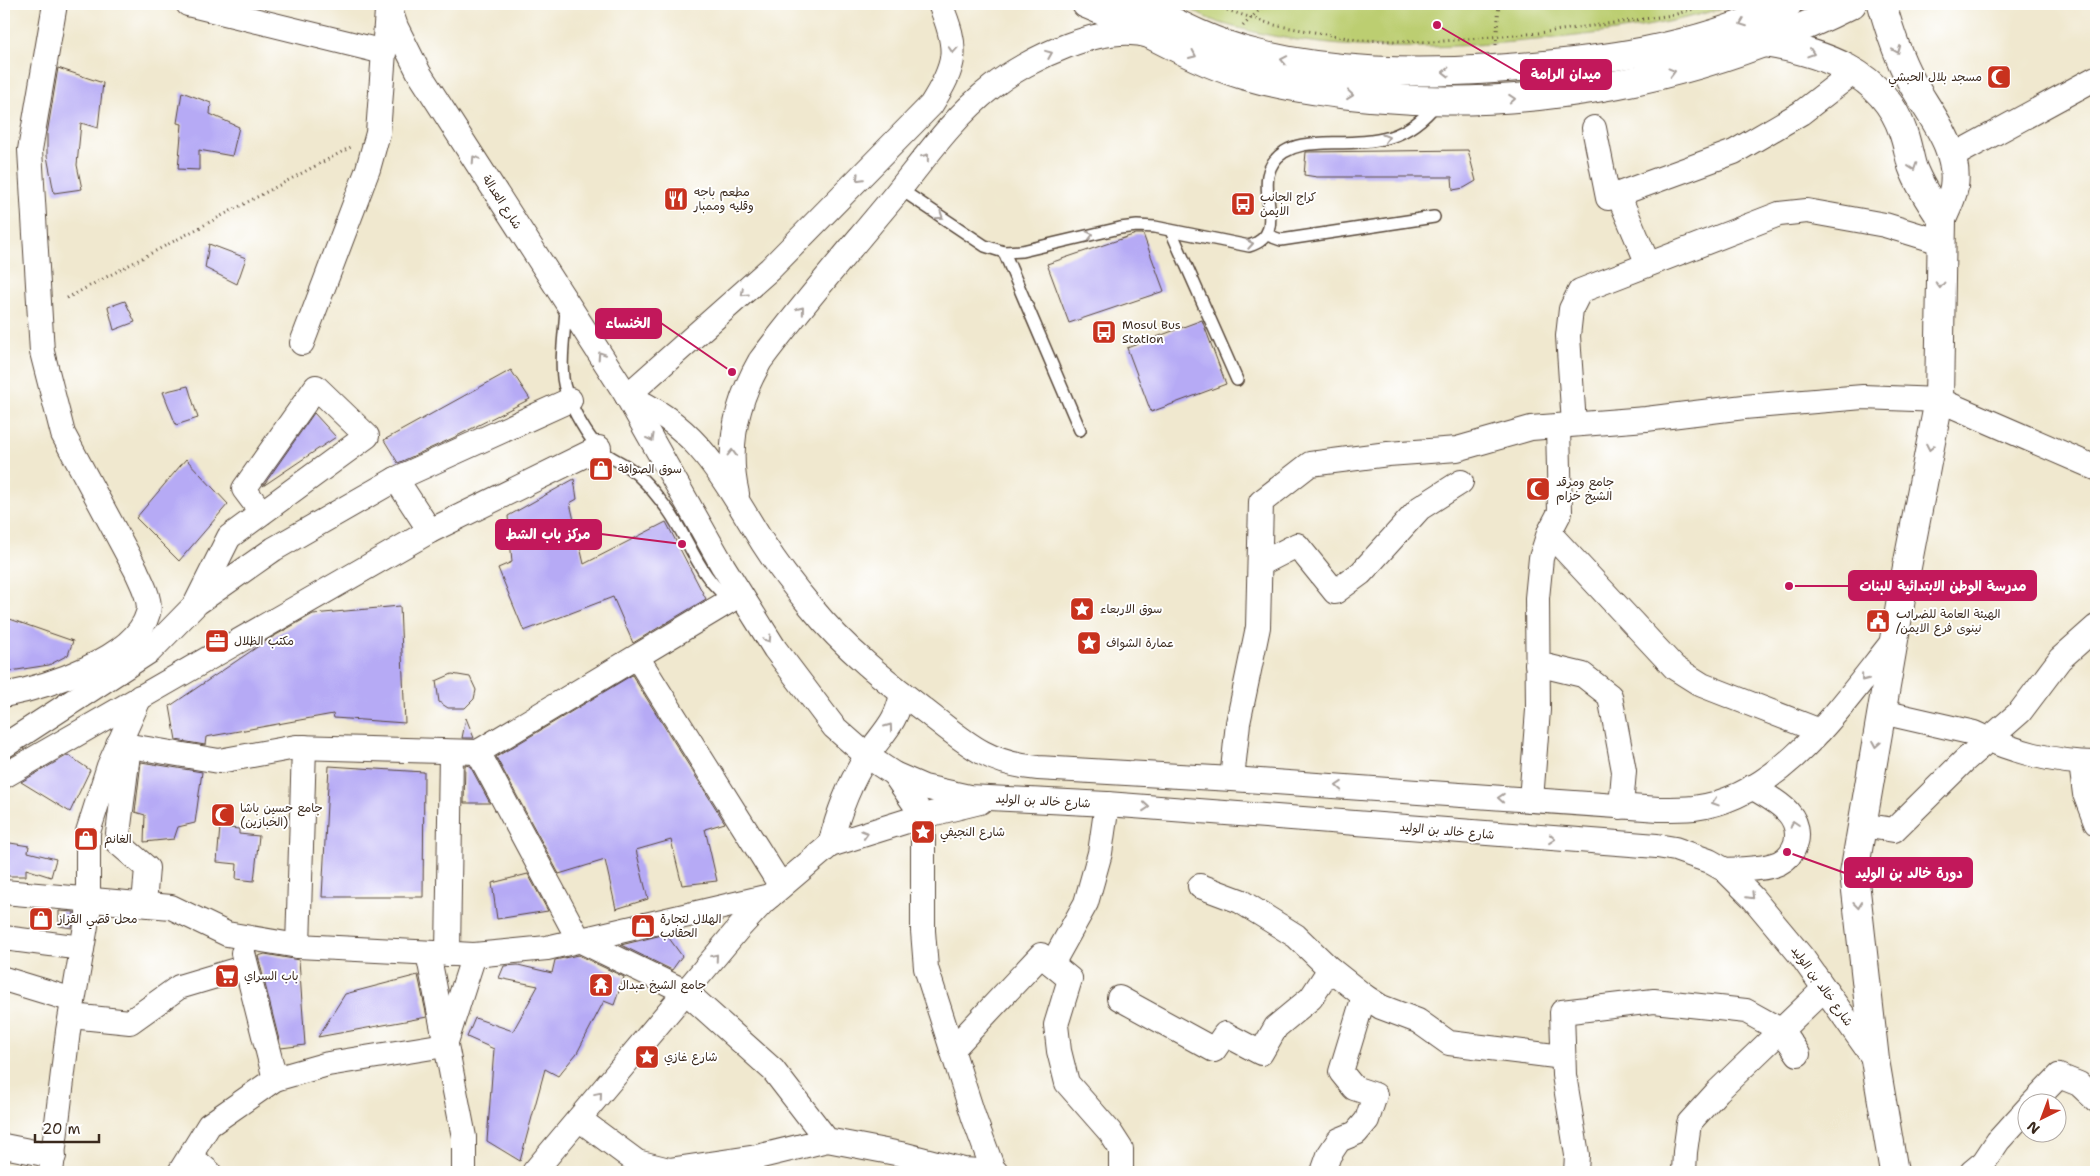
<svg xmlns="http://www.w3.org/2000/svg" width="2100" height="1176" font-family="'Shantell Sans','Playpen Sans Arabic',sans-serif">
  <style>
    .green { fill: #bcce71; stroke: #7c7c48 }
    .building { fill: #b6aaf5 }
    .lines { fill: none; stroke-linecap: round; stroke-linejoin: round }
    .lane-casing { stroke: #564639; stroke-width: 14 }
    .street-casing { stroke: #564639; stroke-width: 26 }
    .secondary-casing { stroke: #564639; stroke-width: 30 }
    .path { stroke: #564639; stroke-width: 3; stroke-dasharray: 1 4; stroke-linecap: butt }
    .lane { stroke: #fff; stroke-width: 11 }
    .street { stroke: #fff; stroke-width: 24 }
    .secondary { stroke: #fff; stroke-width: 28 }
    .oneway { stroke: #a79f9a }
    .labels { text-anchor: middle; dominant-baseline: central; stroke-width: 4; stroke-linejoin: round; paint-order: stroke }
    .poi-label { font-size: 12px; fill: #3b2a1e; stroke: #fff; text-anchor: start }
    .street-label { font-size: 12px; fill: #3b2a1e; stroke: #fff }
    .leader { fill: none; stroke: #c2185b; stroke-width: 2 }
    .callout-dot { fill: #c2185b; stroke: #fff; stroke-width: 2 }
    .callout { fill: #c2185b; stroke: #c2185b; stroke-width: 2 }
    .callout-label { font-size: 14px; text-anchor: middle; font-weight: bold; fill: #fff }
  </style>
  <rect width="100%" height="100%" fill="#fff"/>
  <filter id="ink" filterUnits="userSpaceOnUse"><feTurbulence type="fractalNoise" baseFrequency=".02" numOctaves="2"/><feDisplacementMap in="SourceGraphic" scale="10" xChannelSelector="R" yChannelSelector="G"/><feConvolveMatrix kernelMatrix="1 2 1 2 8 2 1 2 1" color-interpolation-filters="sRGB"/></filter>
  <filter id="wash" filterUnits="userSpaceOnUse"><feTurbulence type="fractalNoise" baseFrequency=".0096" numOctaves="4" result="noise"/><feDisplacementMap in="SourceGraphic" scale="20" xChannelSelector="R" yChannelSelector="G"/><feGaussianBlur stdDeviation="1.12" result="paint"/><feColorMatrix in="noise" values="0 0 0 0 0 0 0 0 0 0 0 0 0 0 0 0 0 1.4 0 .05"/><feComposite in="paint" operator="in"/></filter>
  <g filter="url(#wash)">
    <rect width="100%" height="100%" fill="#f0e8cf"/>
    <!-- green -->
    <path class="green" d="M1185,4H1736C1672,25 1603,34 1536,40C1441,49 1347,53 1254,32C1231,26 1203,21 1185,4Z"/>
    <g id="blocks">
      <!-- building -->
      <g class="building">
        <polygon points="58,68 103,83 98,128 81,123 77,165 82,189 54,193 47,156 47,134"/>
        <polygon points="182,92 211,103 210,114 239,127 232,156 199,150 199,170 178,169 182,124 177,123"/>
        <polygon points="1468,150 1476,181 1464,188 1453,190 1452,177 1317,177 1304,175 1306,152"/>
        <polygon points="1136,234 1143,234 1164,291 1069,323 1047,264"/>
        <polygon points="209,244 246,258 237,284 205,268"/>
        <polygon points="125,301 135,322 114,330 108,307"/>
        <polygon points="1202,320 1226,384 1151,412 1127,348"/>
        <polygon points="511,370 530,399 453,438 398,463 384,440"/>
        <polygon points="188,386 198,418 176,425 163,392"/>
        <polygon points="314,413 336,437 263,486"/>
        <polygon points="186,459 228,504 179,561 136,518"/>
        <polygon points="574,479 577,499 570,503 584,564 666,522 706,599 633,643 613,597 524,631 498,568 512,562 508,516"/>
        <polygon points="400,606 405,723 334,718 333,714 206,737 205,745 176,740 170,706 269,639 313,614"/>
        <polygon points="4,617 73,641 68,655 49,665 4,672"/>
        <polygon points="452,674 470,677 476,690 474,699 465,708 448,708 439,702 436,681"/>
        <polygon points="632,675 725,823 705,829 717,881 682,885 671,840 636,850 648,899 616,909 605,860 559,874 496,757"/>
        <polygon points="466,718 474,738 462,738"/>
        <polygon points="68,755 90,770 70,812 21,782"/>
        <polygon points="141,762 202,772 195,823 178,827 174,839 144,842 145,815 135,812"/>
        <polygon points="465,765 470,766 490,803 464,803"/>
        <polygon points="329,766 424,772 423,897 322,897"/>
        <polygon points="220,827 239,829 239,834 259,836 254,881 236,879 237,864 217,862"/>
        <polygon points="4,842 29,846 28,852 56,859 51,877 26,869 26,876 4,876"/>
        <polygon points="528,874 548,911 497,919 492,883"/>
        <polygon points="59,911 74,912 72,928 59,926"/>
        <polygon points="666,934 682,956 672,970 621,945"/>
        <polygon points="265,954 299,960 305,1045 281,1048 258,956"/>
        <polygon points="578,955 624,977 614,1005 604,1001 577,1053 558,1076 545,1069 520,1161 487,1141 494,1049 467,1037 475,1018 513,1031 538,986 499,978 504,966 518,965 552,973 555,960"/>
        <polygon points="418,975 427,1017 318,1037 345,994"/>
      </g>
    </g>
  </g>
  <g filter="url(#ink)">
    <use href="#blocks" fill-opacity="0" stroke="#564639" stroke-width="1"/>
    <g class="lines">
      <defs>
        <g id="lane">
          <path d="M900,189L985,246L1004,252L1022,251L1120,228L1137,226L1155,227L1249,246C1296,232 1243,179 1284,152C1297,144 1310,144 1325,143C1374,142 1404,144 1438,102"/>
          <polyline points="1171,231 1237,380"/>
          <polyline points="1267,235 1281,240 1434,217"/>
          <polyline points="1004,252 1080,430"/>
          <path d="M566,308C565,332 558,370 566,391C572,409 587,437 601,450C609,458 620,461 629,468C645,479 656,495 668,510C689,539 701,582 733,601"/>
        </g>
        <g id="street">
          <polyline points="188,4 384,52"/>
          <polyline points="388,4 396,27 419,73 627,396 723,566 775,649 834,727 867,756 894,774 924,787 969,797 1107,804 1657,846 1675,849 1709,861 1725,870 1752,897 1802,957 1875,1060"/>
          <polyline points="1594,128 1608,198 1734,152 1801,113 1855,71"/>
          <polyline points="1951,157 2096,78"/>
          <polyline points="1618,194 1648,264"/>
          <polyline points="302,343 368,169 378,133 387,11"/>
          <path d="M627,396C699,426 724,481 763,543C777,565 794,587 811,607C845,649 886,681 929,714C966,743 988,764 1038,768L1232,779L1659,809C1671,809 1682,809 1694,808C1782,797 1843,703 1894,640"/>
          <path d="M627,396L770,269L931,105C957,64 959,49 940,4"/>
          <polyline points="1574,424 1568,336 1571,309 1580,291 1779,214 1807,211 1885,225 1941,242"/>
          <polyline points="396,479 430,531"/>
          <path d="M737,494C726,447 736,403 760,361C801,306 847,253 891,200C923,161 952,118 992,87C1027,59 1104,22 1150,36"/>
          <polyline points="1549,533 1675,668 1702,685 1820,731"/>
          <polyline points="1260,564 1297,545 1335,592 1361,573 1420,508 1461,482"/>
          <polyline points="197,601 229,537 367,436 316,387 244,489 262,513"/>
          <polyline points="637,657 781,886"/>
          <polyline points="1537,664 1583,675 1610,696 1624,771 1621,807"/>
          <path d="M4,695C45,687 136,659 148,613C152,600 141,582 136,570L63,434L42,352L30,150L55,4"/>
          <path d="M1882,712L1974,733C2011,751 2055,763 2096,763"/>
          <polyline points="118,744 219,761 296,747 478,752 731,600"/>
          <polyline points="4,746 150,651 197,603 274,549 396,479 570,400"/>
          <polyline points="129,746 117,842 147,868 144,904"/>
          <polyline points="478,752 579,940 686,992 773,1070 827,1140 906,1155 964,1170 996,1172"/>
          <polyline points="2081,763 2085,794 2096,823"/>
          <polyline points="894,774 923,816 923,931 926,968 974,1118 994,1172"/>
          <polyline points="4,776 430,531 599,448"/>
          <polyline points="1232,779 1238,723 1258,627 1261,502 1310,464 1388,454 1457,449 1531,428 1646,419 1744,407 1863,397 1939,400 2096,468"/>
          <polyline points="1531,800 1538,710 1537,598 1541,558 1549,533 1560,512 1558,426"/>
          <polyline points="1862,825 1894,830 1964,761 2020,712 2060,659 2096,627"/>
          <path d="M830,845C838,814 849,783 867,756C883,732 897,723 902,693"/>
          <path d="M1725,870C1742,869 1763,870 1779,863C1787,859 1793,852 1796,843C1803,813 1773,800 1752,787"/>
          <polyline points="1200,886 1240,901 1296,936 1330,969 1364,996 1341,1072 1354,1088 1375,1095 1367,1120 1356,1133 1339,1140 1329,1155 1323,1172"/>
          <polyline points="4,892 171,907 227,934 298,946 474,955 547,948 770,896"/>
          <polyline points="4,938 82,948"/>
          <polyline points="298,946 304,747"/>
          <polyline points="243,953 275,1079"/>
          <polyline points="428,953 464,1137 464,1172"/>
          <polyline points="448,954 451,752"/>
          <polyline points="1052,964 1086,903 1100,853 1107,804"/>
          <polyline points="4,979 73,1000"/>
          <polyline points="1364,996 1381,1007 1418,1021 1449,1043 1563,1057"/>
          <polyline points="1119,998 1214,1050 1225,1034 1261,1053 1276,1027 1311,998 1330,969"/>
          <polyline points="71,1016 130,1022 179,987 246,967"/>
          <polyline points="952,1050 1041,955 1070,979 1056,1025 1059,1051 1067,1083 1110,1132 1121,1149 1121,1172"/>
          <polyline points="2032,1104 2059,1076 2079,1084 2096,1100"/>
          <polyline points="579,1119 637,1162 669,1170 757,1157 827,1140"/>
          <polyline points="4,1146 54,1156"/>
          <polyline points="190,1156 209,1172"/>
          <polyline points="51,1172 68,1031 88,914 88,832 109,766 140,697"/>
          <polyline points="180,1172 209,1125 275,1079 328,1064 445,1045 474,955"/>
          <polyline points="534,1172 739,928 764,901 830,845 923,816 980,802"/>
          <polyline points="1576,1172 1577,1155 1564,1075 1562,1012 1654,1001 1746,1011 1782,1031 1798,1054"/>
          <polyline points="1684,1172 1685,1152 1689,1123 1718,1091 1824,989"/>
          <polyline points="1972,1172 1984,1162 1998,1141 2028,1108"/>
        </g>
        <g id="secondary">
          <path d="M1086,4C1139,25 1188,59 1243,75C1284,87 1327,93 1370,97C1536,112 1703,79 1852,4"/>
          <path d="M1139,4C1177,24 1214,44 1257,54C1334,73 1415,74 1494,69C1594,62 1697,50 1788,4"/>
          <path d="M1882,4C1889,29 1897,55 1910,79C1927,112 1960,146 1954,187C1952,198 1947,208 1942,219L1939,400L1902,593L1854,873L1875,1060L1894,1172"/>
          <path d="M1764,43C1821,52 1883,72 1903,132C1907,143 1909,155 1912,166C1919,185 1930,202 1942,219"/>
        </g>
      </defs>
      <!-- lane casing -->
      <use href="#lane" class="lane-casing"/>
      <!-- street casing -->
      <use href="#street" class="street-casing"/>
      <!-- secondary casing -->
      <use href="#secondary" class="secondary-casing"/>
      <!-- path -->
      <g class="path">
        <polyline points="1208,4 1274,25 1359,40 1432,42 1539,33 1673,15 1711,4"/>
        <polyline points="1243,26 1265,4"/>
        <polyline points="1496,45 1499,4"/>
        <polyline points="67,298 351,147"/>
      </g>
      <!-- lane -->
      <use href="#lane" class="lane"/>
      <!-- street -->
      <use href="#street" class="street"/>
      <!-- secondary -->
      <use href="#secondary" class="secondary"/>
    </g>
    <!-- one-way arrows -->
    <defs><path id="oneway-chevron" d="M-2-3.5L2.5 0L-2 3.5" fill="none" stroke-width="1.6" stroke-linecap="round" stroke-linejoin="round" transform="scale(1.25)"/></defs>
    <g class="oneway">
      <use href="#oneway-chevron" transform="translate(1743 23) rotate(159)"/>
      <use href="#oneway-chevron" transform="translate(953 50) rotate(94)"/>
      <use href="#oneway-chevron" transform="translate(1897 50) rotate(68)"/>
      <use href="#oneway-chevron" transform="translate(1811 53) rotate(18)"/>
      <use href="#oneway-chevron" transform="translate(1049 54) rotate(-22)"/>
      <use href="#oneway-chevron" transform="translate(1193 55) rotate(25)"/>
      <use href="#oneway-chevron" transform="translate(1284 60) rotate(-169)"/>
      <use href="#oneway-chevron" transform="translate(1446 72) rotate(179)"/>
      <use href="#oneway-chevron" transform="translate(1672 72) rotate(-15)"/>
      <use href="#oneway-chevron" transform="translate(1350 95) rotate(6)"/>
      <use href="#oneway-chevron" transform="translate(1512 99) rotate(-4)"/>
      <use href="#oneway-chevron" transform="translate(1386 138) rotate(-17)"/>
      <use href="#oneway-chevron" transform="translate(926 157) rotate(-51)"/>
      <use href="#oneway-chevron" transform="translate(475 159) rotate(-123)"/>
      <use href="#oneway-chevron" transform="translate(1913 167) rotate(71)"/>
      <use href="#oneway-chevron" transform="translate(859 178) rotate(134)"/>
      <use href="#oneway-chevron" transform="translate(940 216) rotate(34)"/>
      <use href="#oneway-chevron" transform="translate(1090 235) rotate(-14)"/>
      <use href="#oneway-chevron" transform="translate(1250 244) rotate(-10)"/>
      <use href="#oneway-chevron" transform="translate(1940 285) rotate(91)"/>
      <use href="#oneway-chevron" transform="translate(744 293) rotate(137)"/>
      <use href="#oneway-chevron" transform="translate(801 310) rotate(-51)"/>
      <use href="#oneway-chevron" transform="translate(601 355) rotate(-123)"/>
      <use href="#oneway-chevron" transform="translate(651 438) rotate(61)"/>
      <use href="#oneway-chevron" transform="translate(1930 447) rotate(101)"/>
      <use href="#oneway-chevron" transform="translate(732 453) rotate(-89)"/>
      <use href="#oneway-chevron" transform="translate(768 639) rotate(57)"/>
      <use href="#oneway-chevron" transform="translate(1864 678) rotate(129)"/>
      <use href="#oneway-chevron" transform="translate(889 727) rotate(-54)"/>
      <use href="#oneway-chevron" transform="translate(1876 744) rotate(100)"/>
      <use href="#oneway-chevron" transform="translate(1339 786) rotate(-176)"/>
      <use href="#oneway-chevron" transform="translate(1501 798) rotate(-176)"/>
      <use href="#oneway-chevron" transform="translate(1715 802) rotate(162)"/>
      <use href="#oneway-chevron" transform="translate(1146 807) rotate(5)"/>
      <use href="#oneway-chevron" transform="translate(1794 824) rotate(-108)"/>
      <use href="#oneway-chevron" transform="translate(865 834) rotate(-17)"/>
      <use href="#oneway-chevron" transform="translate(1552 839) rotate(5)"/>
      <use href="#oneway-chevron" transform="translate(1751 896) rotate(46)"/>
      <use href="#oneway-chevron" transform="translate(1858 905) rotate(84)"/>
      <use href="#oneway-chevron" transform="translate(715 957) rotate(-50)"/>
      <use href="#oneway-chevron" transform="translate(599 1095) rotate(-50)"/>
    </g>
  </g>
  <!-- icons -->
  <defs>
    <symbol id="mosque-square" viewBox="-11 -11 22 22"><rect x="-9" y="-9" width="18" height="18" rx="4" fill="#c8321e" stroke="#fff"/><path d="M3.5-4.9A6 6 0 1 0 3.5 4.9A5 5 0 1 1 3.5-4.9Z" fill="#fff"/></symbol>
    <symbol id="restaurant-square" viewBox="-11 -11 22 22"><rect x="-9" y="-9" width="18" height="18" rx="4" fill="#c8321e" stroke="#fff"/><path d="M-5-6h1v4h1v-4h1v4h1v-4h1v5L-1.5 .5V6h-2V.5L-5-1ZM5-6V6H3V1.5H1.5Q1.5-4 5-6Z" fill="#fff"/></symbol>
    <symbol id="bus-square" viewBox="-11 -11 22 22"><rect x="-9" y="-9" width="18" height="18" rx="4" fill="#c8321e" stroke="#fff"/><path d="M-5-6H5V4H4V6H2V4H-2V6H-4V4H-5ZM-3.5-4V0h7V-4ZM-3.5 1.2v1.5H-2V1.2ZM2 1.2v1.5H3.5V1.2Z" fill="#fff"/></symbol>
    <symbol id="shop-square" viewBox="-11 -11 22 22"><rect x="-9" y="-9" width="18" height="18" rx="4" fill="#c8321e" stroke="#fff"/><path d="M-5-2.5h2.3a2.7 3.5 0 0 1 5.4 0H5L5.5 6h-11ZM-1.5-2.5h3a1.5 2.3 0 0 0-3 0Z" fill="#fff"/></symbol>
    <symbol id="sight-square" viewBox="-11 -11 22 22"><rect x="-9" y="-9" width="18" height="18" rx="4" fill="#c8321e" stroke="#fff"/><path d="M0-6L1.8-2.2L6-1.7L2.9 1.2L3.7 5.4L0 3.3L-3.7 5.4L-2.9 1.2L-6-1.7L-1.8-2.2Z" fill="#fff"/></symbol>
    <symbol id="civic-square" viewBox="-11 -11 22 22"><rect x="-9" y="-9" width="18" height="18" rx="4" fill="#c8321e" stroke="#fff"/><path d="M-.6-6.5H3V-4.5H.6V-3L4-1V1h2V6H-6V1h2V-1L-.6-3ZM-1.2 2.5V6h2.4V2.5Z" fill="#fff"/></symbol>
    <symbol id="office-square" viewBox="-11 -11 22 22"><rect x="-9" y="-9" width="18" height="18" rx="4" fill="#c8321e" stroke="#fff"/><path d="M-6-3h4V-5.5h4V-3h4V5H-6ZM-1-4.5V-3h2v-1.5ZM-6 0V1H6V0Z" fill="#fff"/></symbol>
    <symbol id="supermarket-square" viewBox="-11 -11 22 22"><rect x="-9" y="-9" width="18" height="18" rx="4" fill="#c8321e" stroke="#fff"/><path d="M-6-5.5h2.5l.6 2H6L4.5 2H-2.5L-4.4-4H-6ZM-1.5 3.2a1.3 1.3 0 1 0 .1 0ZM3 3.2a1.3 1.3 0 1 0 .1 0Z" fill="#fff"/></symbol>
    <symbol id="temple-square" viewBox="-11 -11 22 22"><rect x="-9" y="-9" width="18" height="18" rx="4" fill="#c8321e" stroke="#fff"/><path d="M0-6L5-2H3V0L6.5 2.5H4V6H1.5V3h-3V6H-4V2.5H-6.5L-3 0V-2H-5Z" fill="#fff"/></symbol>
  </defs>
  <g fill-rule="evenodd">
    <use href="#mosque-square" x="1985" y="63" width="28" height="28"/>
    <use href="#restaurant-square" x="662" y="185" width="28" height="28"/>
    <use href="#bus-square" x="1229" y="190" width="28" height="28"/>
    <use href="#bus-square" x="1090" y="318" width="28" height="28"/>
    <use href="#shop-square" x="587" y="455" width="28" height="28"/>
    <use href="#mosque-square" x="1524" y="475" width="28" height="28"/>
    <use href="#sight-square" x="1068" y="595" width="28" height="28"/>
    <use href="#civic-square" x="1864" y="607" width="28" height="28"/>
    <use href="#office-square" x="203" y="627" width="28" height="28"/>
    <use href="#sight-square" x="1075" y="629" width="28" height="28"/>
    <use href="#mosque-square" x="209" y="801" width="28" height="28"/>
    <use href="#sight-square" x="909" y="818" width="28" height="28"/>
    <use href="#shop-square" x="72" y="825" width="28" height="28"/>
    <use href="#shop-square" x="27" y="905" width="28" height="28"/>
    <use href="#shop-square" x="629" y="912" width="28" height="28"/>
    <use href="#supermarket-square" x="213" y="962" width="28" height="28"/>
    <use href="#temple-square" x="587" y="971" width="28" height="28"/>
    <use href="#sight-square" x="633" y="1043" width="28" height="28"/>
  </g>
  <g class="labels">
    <!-- poi labels -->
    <g class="poi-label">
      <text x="1982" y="77" text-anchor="end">مسجد بلال الحبشي</text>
      <text x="694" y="192">مطعم باجه<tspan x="694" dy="14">وقليه وممبار</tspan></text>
      <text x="1260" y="197">كراج الجانب<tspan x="1260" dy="14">الايمن</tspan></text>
      <text x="1122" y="325">Mosul Bus<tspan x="1122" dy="14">Station</tspan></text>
      <text x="618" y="469">سوق الصوافة</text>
      <text x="1556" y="482">جامع ومرقد<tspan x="1556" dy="14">الشيخ خزام</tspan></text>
      <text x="1100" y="609">سوق الاربعاء</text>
      <text x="1896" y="614">الهيئة العامة للضرائب<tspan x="1896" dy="14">/نينوى فرع الايمن</tspan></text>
      <text x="234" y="641">مكتب الظلال</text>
      <text x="1106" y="643">عمارة الشواف</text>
      <text x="240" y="808">جامع حسين باشا<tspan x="240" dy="14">(الخبازين)</tspan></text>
      <text x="940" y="832">شارع النجيفي</text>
      <text x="104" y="839">الغانم</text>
      <text x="58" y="919">محل قصي القزاز</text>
      <text x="660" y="919">الهلال لتجارة<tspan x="660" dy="14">الحقائب</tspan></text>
      <text x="244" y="976">باب السراي</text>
      <text x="618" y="985">جامع الشيخ عبدال</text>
      <text x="664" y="1057">شارع غازي</text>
    </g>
    <!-- street labels -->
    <g class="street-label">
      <text transform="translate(502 202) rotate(57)">شارع العدالة</text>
      <text transform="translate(1043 801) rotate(3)">شارع خالد بن الوليد</text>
      <text transform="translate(1447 831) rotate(5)">شارع خالد بن الوليد</text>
      <text transform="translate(1822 986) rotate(54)">شارع خالد بن الوليد</text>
    </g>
  </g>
  <!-- callouts -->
  <path class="leader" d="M1437 25L1521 74M732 372L661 323M682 544L601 534M1789 586L1849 586M1787 852L1845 873"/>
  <g class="callout-dot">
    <circle cx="1437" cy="25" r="5"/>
    <circle cx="732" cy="372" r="5"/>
    <circle cx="682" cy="544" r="5"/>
    <circle cx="1789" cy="586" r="5"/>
    <circle cx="1787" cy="852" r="5"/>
  </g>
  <g class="callout">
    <rect x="1521" y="60" width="90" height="29" rx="5"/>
    <rect x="596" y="309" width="65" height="29" rx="5"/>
    <rect x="496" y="520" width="105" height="29" rx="5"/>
    <rect x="1849" y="571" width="187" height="29" rx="5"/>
    <rect x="1845" y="858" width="127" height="29" rx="5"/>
  </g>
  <g class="callout-label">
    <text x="1566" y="79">ميدان الرامة</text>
    <text x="628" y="328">الخنساء</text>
    <text x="548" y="539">مركز باب الشط</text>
    <text x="1943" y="591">مدرسة الوطن الابتدائية للبنات</text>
    <text x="1909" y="878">دورة خالد بن الوليد</text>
  </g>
  <!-- margin -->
  <rect width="2100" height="1176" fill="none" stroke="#fff" stroke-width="20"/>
  <!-- north arrow -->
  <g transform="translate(2042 1118) rotate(222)"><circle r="24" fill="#ffffff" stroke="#b1aaa5"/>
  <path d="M0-4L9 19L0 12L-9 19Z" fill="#c8321e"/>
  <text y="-8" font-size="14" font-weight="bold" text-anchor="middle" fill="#3b2a1e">N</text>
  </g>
  <!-- scale -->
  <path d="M35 1134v8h64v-8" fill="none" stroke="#3b2a1e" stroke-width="2.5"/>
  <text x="42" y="1134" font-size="15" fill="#3b2a1e" stroke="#ffffff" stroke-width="4" paint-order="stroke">20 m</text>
</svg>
